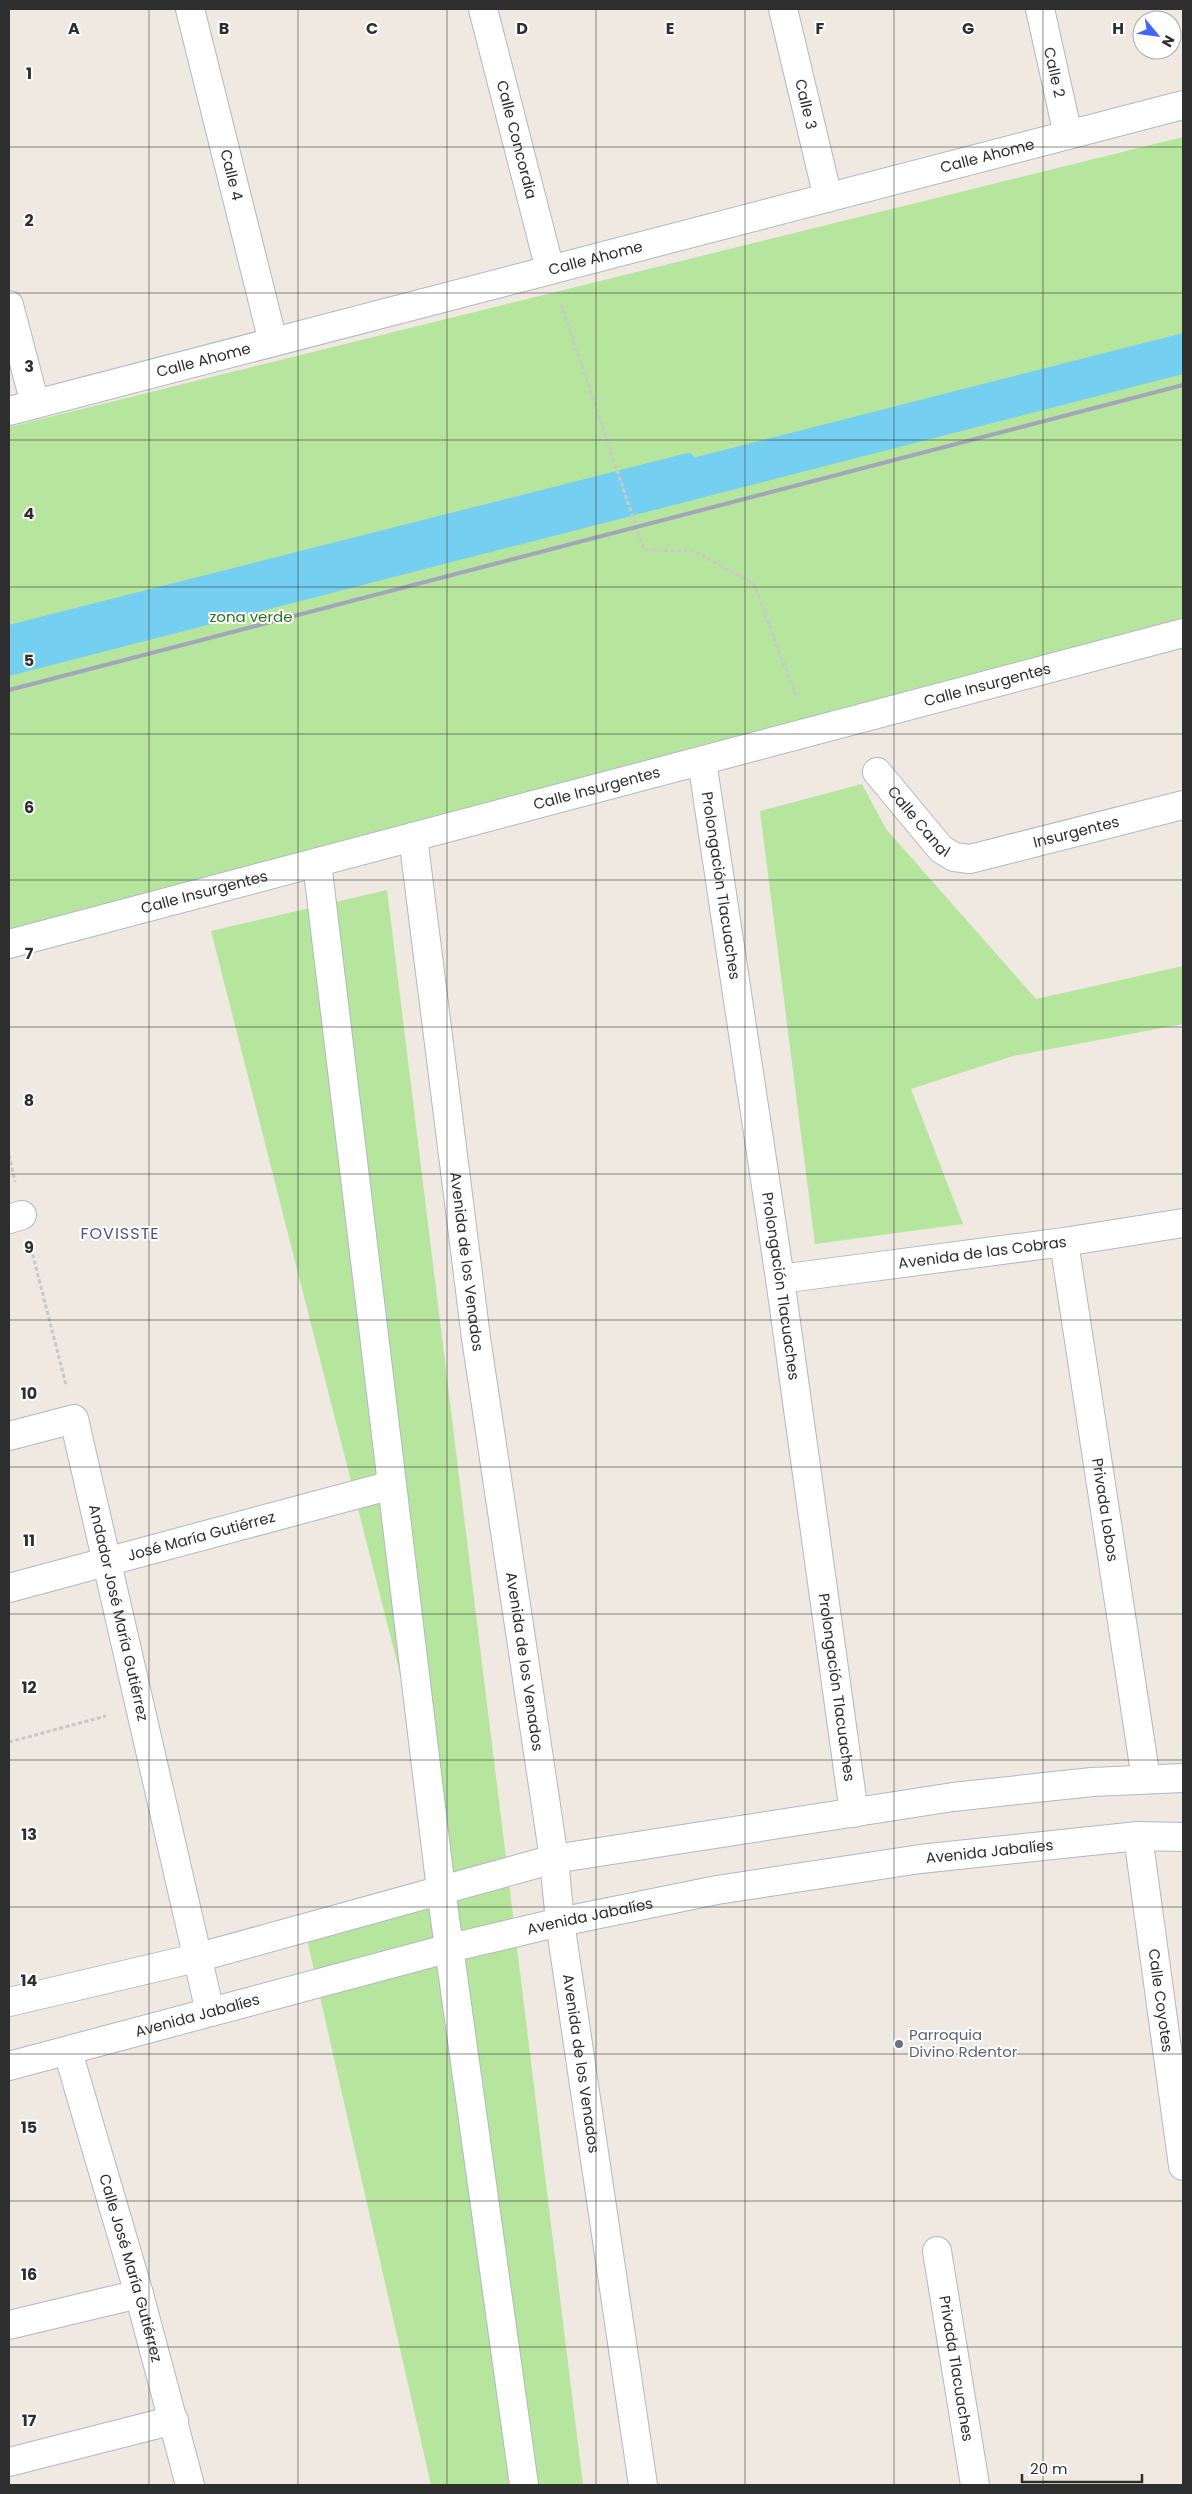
<svg xmlns="http://www.w3.org/2000/svg" width="1192" height="2494" viewBox="0 0 1192 2494" font-family="Poppins,sans-serif">
<style>
.green{fill:#b6e59e}
.water{fill:#75cff0}
.lines{fill:none;stroke-linecap:round;stroke-linejoin:round}
.stream{stroke:#75cff0;stroke-width:12}
.minor-casing{stroke:#b4b7c1;stroke-width:30}
.path{stroke:#c9c9c9;stroke-width:3;stroke-dasharray:4 2.5;stroke-linecap:butt}
.minor{stroke:#fff;stroke-width:28}
.rail{stroke:#a3a6b8;stroke-width:4}
.grid{fill:none;stroke:#2e2e2e;stroke-width:1;stroke-opacity:0.55}
.worship-dot{fill:#6b7280;stroke:#fff;stroke-width:2}
.labels{text-anchor:middle;stroke-width:4;stroke-linejoin:round;paint-order:stroke}
.street-label{font-size:15px;fill:#2e2e2e;stroke:#fff}
.park-label{font-size:15px;fill:#2c6e1b;stroke:#fff}
.worship-label{font-size:15px;fill:#5b616d;stroke:#fff;text-anchor:start}
.neighbourhood-label{font-size:16px;letter-spacing:1px;fill:#4d5680;stroke:#fff}
.grid-label{font-size:16px;text-anchor:middle;font-weight:bold;fill:#2e2e2e;stroke:#fff;stroke-width:4;stroke-linejoin:round;paint-order:stroke}
</style>
<rect width="100%" height="100%" fill="#efe9e1"/>
<g class="green">
<polygon points="1183,137 1183,624 9,929 9,427"/>
<polygon points="862,784 886,829 1036,999 1183,966 1183,1024 1013,1056 911,1089 963,1224 815,1244 760,811"/>
<polygon points="387,890 583,2485 431,2485 303,1922 453,1882 211,931"/>
</g>
<polygon class="water" points="1183,333 1183,374 9,676 9,632"/>
<g class="lines">
<polyline class="stream" points="9,631 688,459"/>
<defs>
<g id="minor">
<path id="s1" d="M190 9 273 342"/>
<path id="s2" d="M483 9 550 270"/>
<path id="s3" d="M783 9 828 198"/>
<path id="s4" d="M1040 9 1068 135"/>
<polyline points="9,305 35,404"/>
<path id="s5" d="M9 411 1183 105"/>
<path id="s6" d="M702 761 780 1279 854 1813"/>
<path id="s7" d="M877 772 941 849 954 857 970 859 1183 805"/>
<path id="s8" d="M413 837 476 1338 554 1859 560 1922 643 2485"/>
<polyline points="317,863 441,1890 524,2485"/>
<path id="s9" d="M9 944 1183 633"/>
<polyline points="9,1219 22,1215"/>
<path id="s10" d="M1064 1242 1146 1779"/>
<path id="s11" d="M780 1279 1064 1242 1183 1223"/>
<path id="s12" d="M9 1436 74 1419 210 2012"/>
<path id="s13" d="M9 1588 392 1485"/>
<path id="s14" d="M1138 1836 1183 2166"/>
<polyline points="9,2002 196,1958 554,1859 953,1797 1092,1782 1183,1778"/>
<path id="s15" d="M68 2052 139 2294 190 2485"/>
<path id="s16" d="M9 2066 450 1948 560 1922 717 1890 920 1859 1138 1836 1183 1837"/>
<path id="s17" d="M937 2251 975 2485"/>
<polyline points="9,2325 139,2294"/>
<polyline points="9,2462 174,2420"/>
</g>
</defs>
<use href="#minor" class="minor-casing"/>
<g class="path">
<polyline points="561,304 644,550 694,551 754,584 797,699"/>
<polyline points="9,1155 15,1182"/>
<polyline points="31,1248 66,1385"/>
<polyline points="9,1742 106,1716"/>
</g>
<use href="#minor" class="minor"/>
<polyline class="rail" points="9,690 1183,385"/>
</g>
<path class="grid" d="M149 9V2485M298 9V2485M447 9V2485M596 9V2485M745 9V2485M894 9V2485M1043 9V2485M9 147H1183M9 293H1183M9 440H1183M9 587H1183M9 734H1183M9 880H1183M9 1027H1183M9 1174H1183M9 1320H1183M9 1467H1183M9 1614H1183M9 1760H1183M9 1907H1183M9 2054H1183M9 2201H1183M9 2347H1183"/>
<circle class="worship-dot" cx="899" cy="2044" r="5"/>
<g class="labels">
<g class="street-label">
<text dy="5" stroke="none"><textPath href="#s4" startOffset="65">Calle 2</textPath></text>
<text dy="5" stroke="none"><textPath href="#s3" startOffset="98">Calle 3</textPath></text>
<text dy="5" stroke="none"><textPath href="#s2" startOffset="135">Calle Concordia</textPath></text>
<text dy="5" stroke="none"><textPath href="#s5" startOffset="1011">Calle Ahome</textPath></text>
<text dy="5" stroke="none"><textPath href="#s1" startOffset="171">Calle 4</textPath></text>
<text dy="5" stroke="none"><textPath href="#s5" startOffset="606">Calle Ahome</textPath></text>
<text dy="5" stroke="none"><textPath href="#s5" startOffset="201">Calle Ahome</textPath></text>
<text dy="5" stroke="none"><textPath href="#s9" startOffset="1012">Calle Insurgentes</textPath></text>
<text dy="5" stroke="none"><textPath href="#s9" startOffset="608">Calle Insurgentes</textPath></text>
<text dy="5" stroke="none"><textPath href="#s7" startOffset="65">Calle Canal</textPath></text>
<text dy="5" stroke="none"><textPath href="#s7" startOffset="241">Insurgentes</textPath></text>
<text dy="5" stroke="none"><textPath href="#s6" startOffset="126">Prolongación Tlacuaches</textPath></text>
<text dy="5" stroke="none"><textPath href="#s9" startOffset="202">Calle Insurgentes</textPath></text>
<text dy="5" stroke="none"><textPath href="#s11" startOffset="204">Avenida de las Cobras</textPath></text>
<text dy="5" stroke="none"><textPath href="#s8" startOffset="428">Avenida de los Venados</textPath></text>
<text dy="5" stroke="none"><textPath href="#s6" startOffset="531">Prolongación Tlacuaches</textPath></text>
<text dy="5" stroke="none"><textPath href="#s10" startOffset="271">Privada Lobos</textPath></text>
<text dy="5" stroke="none"><textPath href="#s13" startOffset="199">José María Gutiérrez</textPath></text>
<text dy="5" stroke="none"><textPath href="#s12" startOffset="266">Andador José María Gutiérrez</textPath></text>
<text dy="5" stroke="none"><textPath href="#s8" startOffset="832">Avenida de los Venados</textPath></text>
<text dy="5" stroke="none"><textPath href="#s6" startOffset="936">Prolongación Tlacuaches</textPath></text>
<text dy="5" stroke="none"><textPath href="#s16" startOffset="1005">Avenida Jabalíes</textPath></text>
<text dy="5" stroke="none"><textPath href="#s16" startOffset="600">Avenida Jabalíes</textPath></text>
<text dy="5" stroke="none"><textPath href="#s14" startOffset="166">Calle Coyotes</textPath></text>
<text dy="5" stroke="none"><textPath href="#s16" startOffset="195">Avenida Jabalíes</textPath></text>
<text dy="5" stroke="none"><textPath href="#s8" startOffset="1238">Avenida de los Venados</textPath></text>
<text dy="5" stroke="none"><textPath href="#s15" startOffset="225">Calle José María Gutiérrez</textPath></text>
<text dy="5" stroke="none"><textPath href="#s17" startOffset="119">Privada Tlacuaches</textPath></text>
</g>
<g class="park-label">
<text x="251" y="622">zona verde</text>
</g>
<g class="worship-label">
<text x="909" y="2040">Parroquia<tspan x="909" dy="17">Divino Rdentor</tspan></text>
</g>
<g class="neighbourhood-label">
<text x="120" y="1239">FOVISSTE</text>
</g>
</g>
<g class="grid-label">
<text x="74" y="34">A</text>
<text x="224" y="34">B</text>
<text x="372" y="34">C</text>
<text x="522" y="34">D</text>
<text x="670" y="34">E</text>
<text x="820" y="34">F</text>
<text x="968" y="34">G</text>
<text x="1118" y="34">H</text>
<text x="29" y="79">1</text>
<text x="29" y="226">2</text>
<text x="29" y="372">3</text>
<text x="29" y="519">4</text>
<text x="29" y="666">5</text>
<text x="29" y="813">6</text>
<text x="29" y="959">7</text>
<text x="29" y="1106">8</text>
<text x="29" y="1253">9</text>
<text x="29" y="1399">10</text>
<text x="29" y="1546">11</text>
<text x="29" y="1693">12</text>
<text x="29" y="1840">13</text>
<text x="29" y="1986">14</text>
<text x="29" y="2133">15</text>
<text x="29" y="2280">16</text>
<text x="29" y="2426">17</text>
</g>
<rect width="1192" height="2494" fill="none" stroke="#2e2e2e" stroke-width="20"/>
<g transform="translate(1157 35) rotate(119)"><circle r="24" fill="#ffffff" stroke="#ababab"/>
<path d="M0-4L9 19L0 12L-9 19Z" fill="#4264fb"/>
<text y="-8" font-size="14" font-weight="bold" text-anchor="middle" fill="#2e2e2e">N</text>
</g>
<path d="M1022 2474v8h120v-8" fill="none" stroke="#2e2e2e" stroke-width="2.5"/>
<text x="1030" y="2474" font-size="15" fill="#2e2e2e" stroke="#ffffff" stroke-width="4" paint-order="stroke">20 m</text>
</svg>
